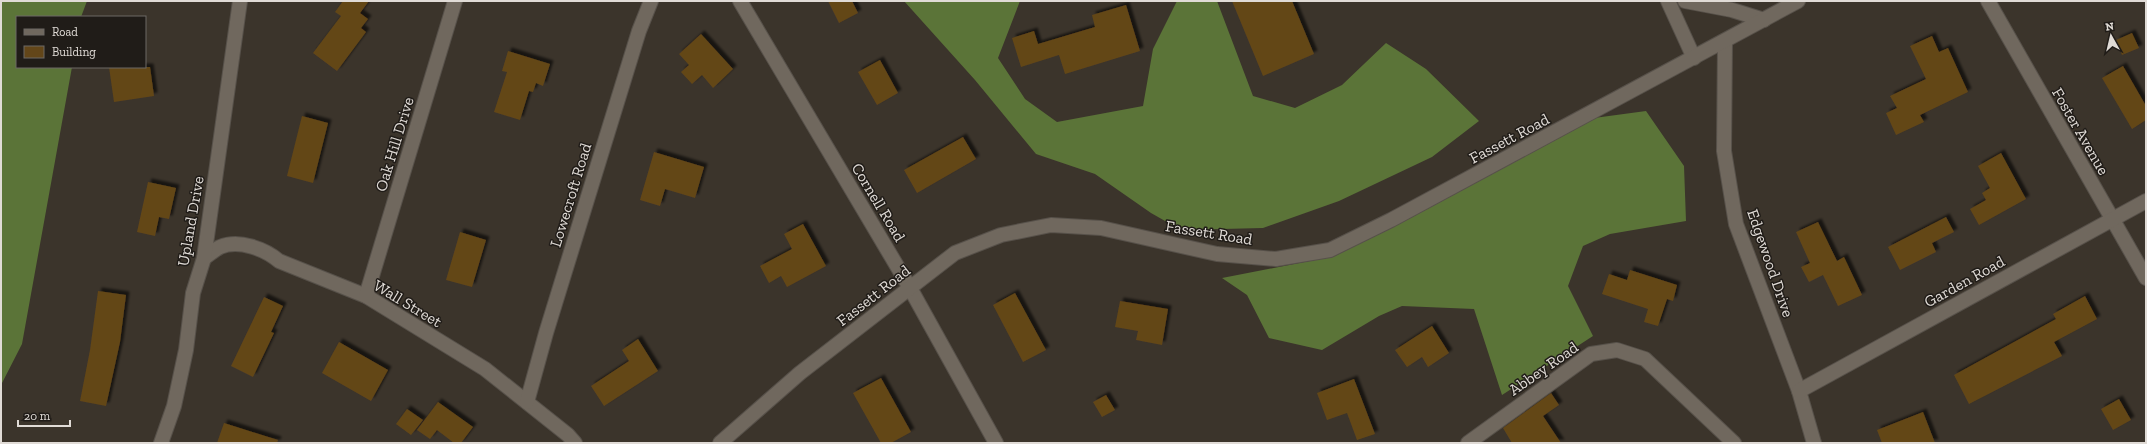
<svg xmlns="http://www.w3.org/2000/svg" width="2147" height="444" viewBox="0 0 2147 444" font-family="'Zilla Slab',serif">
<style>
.forest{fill:#5b7438}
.building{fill:#634619;filter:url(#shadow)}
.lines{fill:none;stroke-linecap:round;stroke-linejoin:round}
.minor-casing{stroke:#57514a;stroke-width:16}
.minor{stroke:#70685e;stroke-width:14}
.labels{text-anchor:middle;stroke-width:3;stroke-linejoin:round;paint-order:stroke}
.street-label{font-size:16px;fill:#e0dbd6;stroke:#201c18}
</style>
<defs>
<filter id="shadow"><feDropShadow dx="3.5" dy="-3.5" stdDeviation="1" flood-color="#0009"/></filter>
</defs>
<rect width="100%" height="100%" fill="#3b342b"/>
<g class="forest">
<polygon points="1,1 87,1 81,17 17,17 17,67 72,67 22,344 1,385"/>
<polygon points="904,1 1020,1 998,58 1025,99 1057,122 1143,106 1153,49 1177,1 1217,1 1253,96 1295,108 1342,85 1386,43 1426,69 1479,121 1432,157 1339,201 1263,228 1181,230 1151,213 1095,174 1036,154 975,80"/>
<polygon points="1646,111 1684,166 1686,221 1610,234 1583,246 1568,286 1593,336 1502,395 1474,309 1402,306 1379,316 1322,350 1269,338 1247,295 1222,278 1335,256 1594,118"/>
</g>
<g class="building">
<polygon points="343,1 369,1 360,13 368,19 361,28 366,32 337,71 313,53 341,16 335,12"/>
<polygon points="828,1 852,1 858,13 839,23"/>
<polygon points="1232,1 1292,1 1314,54 1263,76"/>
<polygon points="1126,5 1140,51 1065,74 1059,55 1021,67 1012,38 1034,31 1038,44 1095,27 1092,15"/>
<polygon points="2132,33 2139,48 2122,55 2116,40"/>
<polygon points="701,34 733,69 713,88 702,75 692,84 681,72 689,65 679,54"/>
<polygon points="1932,36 1939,52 1948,48 1968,92 1920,115 1924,122 1896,135 1886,113 1897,108 1890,96 1926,79 1910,46"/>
<polygon points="508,51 550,64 543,86 536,83 533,92 529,91 520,120 494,112 507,72 502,71"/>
<polygon points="880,60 898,93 877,105 858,72"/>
<polygon points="2123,66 2146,106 2146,120 2132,129 2102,78"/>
<polygon points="109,67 150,67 154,96 114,102"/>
<polygon points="302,116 328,123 313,183 287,176"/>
<polygon points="963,137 976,159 917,193 904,170"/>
<polygon points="654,152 704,167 695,198 665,189 660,206 640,200"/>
<polygon points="2001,153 2026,199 1979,225 1970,209 1986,200 1982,193 1990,188 1978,166"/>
<polygon points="148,182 176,188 169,219 159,217 155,236 137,232"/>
<polygon points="1946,217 1954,232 1932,243 1936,252 1900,270 1888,247"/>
<polygon points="1818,222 1837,261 1844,257 1862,295 1838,306 1823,275 1809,282 1801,267 1810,263 1796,232"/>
<polygon points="803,224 826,266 787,287 781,276 769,283 760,266 792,249 784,234"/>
<polygon points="460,232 486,240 472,287 446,280"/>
<polygon points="1630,270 1677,285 1673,301 1667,299 1658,326 1644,322 1648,309 1602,294 1609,274 1627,280"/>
<polygon points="98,291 126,295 120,342 106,406 80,401 90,350"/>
<polygon points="1015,293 1046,350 1023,362 993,305"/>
<polygon points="2085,296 2097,319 2054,342 2062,356 1969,404 1954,375 2056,319 2053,314"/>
<polygon points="264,297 283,306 271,332 274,333 253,377 231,366"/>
<polygon points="1120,301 1168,309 1162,345 1136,340 1138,331 1115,327"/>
<polygon points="1432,326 1449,353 1428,367 1422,357 1407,367 1395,350"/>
<polygon points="638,339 658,371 604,406 591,386 629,361 622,350"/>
<polygon points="339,342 388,370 371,401 322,373"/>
<polygon points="881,378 911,432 891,443 881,443 853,393"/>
<polygon points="1354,379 1375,434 1357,440 1347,413 1327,420 1317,393"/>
<polygon points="1551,393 1559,405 1543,416 1561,443 1512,443 1503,428"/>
<polygon points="1106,395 1115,410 1102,417 1093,402"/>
<polygon points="2119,399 2131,420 2113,430 2101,409"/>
<polygon points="438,402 473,427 461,443 454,443 437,430 430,439 417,430"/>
<polygon points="407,409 423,420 411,435 396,424"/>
<polygon points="1923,412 1935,443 1882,443 1877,430"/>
<polygon points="224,423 278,440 277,443 217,443"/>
</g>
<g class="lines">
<defs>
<g id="minor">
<polyline points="740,1 910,288 996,443"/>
<polyline points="1668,1 1694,58"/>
<polyline points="1685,1 1732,10 1764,20"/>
<polyline points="1988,1 2146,278"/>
<polyline points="1725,41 1724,151 1736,224 1799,391 1814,443"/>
<path d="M204 258C209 255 214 250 220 247 239 239 265 249 279 261L366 296 485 369 568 435 575 443"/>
<polyline points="366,296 455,1"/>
<polyline points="1799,391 2146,201"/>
<polyline points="527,402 546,333 639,31 651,1"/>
<polyline points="161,443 174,406 186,350 193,293 204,258 240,1"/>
<polyline points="720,443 800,373 955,253 1001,235 1051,225 1101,228 1217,254 1276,259 1330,250 1391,220 1798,1"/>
<polyline points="1468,443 1591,354 1617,350 1645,359 1734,443"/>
</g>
</defs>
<use href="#minor" class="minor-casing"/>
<use href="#minor" class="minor"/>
</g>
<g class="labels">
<g class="street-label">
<text transform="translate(2081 131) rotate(60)" y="6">Foster Avenue</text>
<text transform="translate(1509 138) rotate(-28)" y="6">Fassett Road</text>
<text transform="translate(394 144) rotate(-73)" y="6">Oak Hill Drive</text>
<text transform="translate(570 195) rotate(-73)" y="6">Lowecroft Road</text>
<text transform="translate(879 202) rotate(59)" y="6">Cornell Road</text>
<text transform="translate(190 221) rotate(-80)" y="6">Upland Drive</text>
<text transform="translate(1209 232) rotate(9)" y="6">Fassett Road</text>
<text transform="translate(1771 263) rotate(71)" y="6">Edgewood Drive</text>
<text transform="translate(1964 281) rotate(-29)" y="6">Garden Road</text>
<text transform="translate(873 295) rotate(-38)" y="6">Fassett Road</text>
<text transform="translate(408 303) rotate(31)" y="6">Wall Street</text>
<text transform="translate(1543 368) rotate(-35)" y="6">Abbey Road</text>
</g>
</g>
<rect width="2147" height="444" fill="none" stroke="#e0dbd6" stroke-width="4"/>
<rect x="16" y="16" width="130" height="52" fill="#201c18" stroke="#6d6864"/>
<rect x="24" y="29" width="20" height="6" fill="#70685e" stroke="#6d6864"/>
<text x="52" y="36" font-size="12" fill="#e0dbd6">Road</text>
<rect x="24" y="46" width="20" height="12" fill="#634619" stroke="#6d6864"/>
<text x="52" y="56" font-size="12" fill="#e0dbd6">Building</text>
<g transform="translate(2111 36) rotate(352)" stroke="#201c18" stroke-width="3" paint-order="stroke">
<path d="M0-3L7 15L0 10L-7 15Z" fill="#e0dbd6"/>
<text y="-6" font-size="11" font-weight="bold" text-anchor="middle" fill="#e0dbd6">N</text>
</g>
<path d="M18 420v6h52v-6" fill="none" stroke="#e0dbd6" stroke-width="2"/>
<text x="24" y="420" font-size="12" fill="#e0dbd6" stroke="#201c18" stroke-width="3" paint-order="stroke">20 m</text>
</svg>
